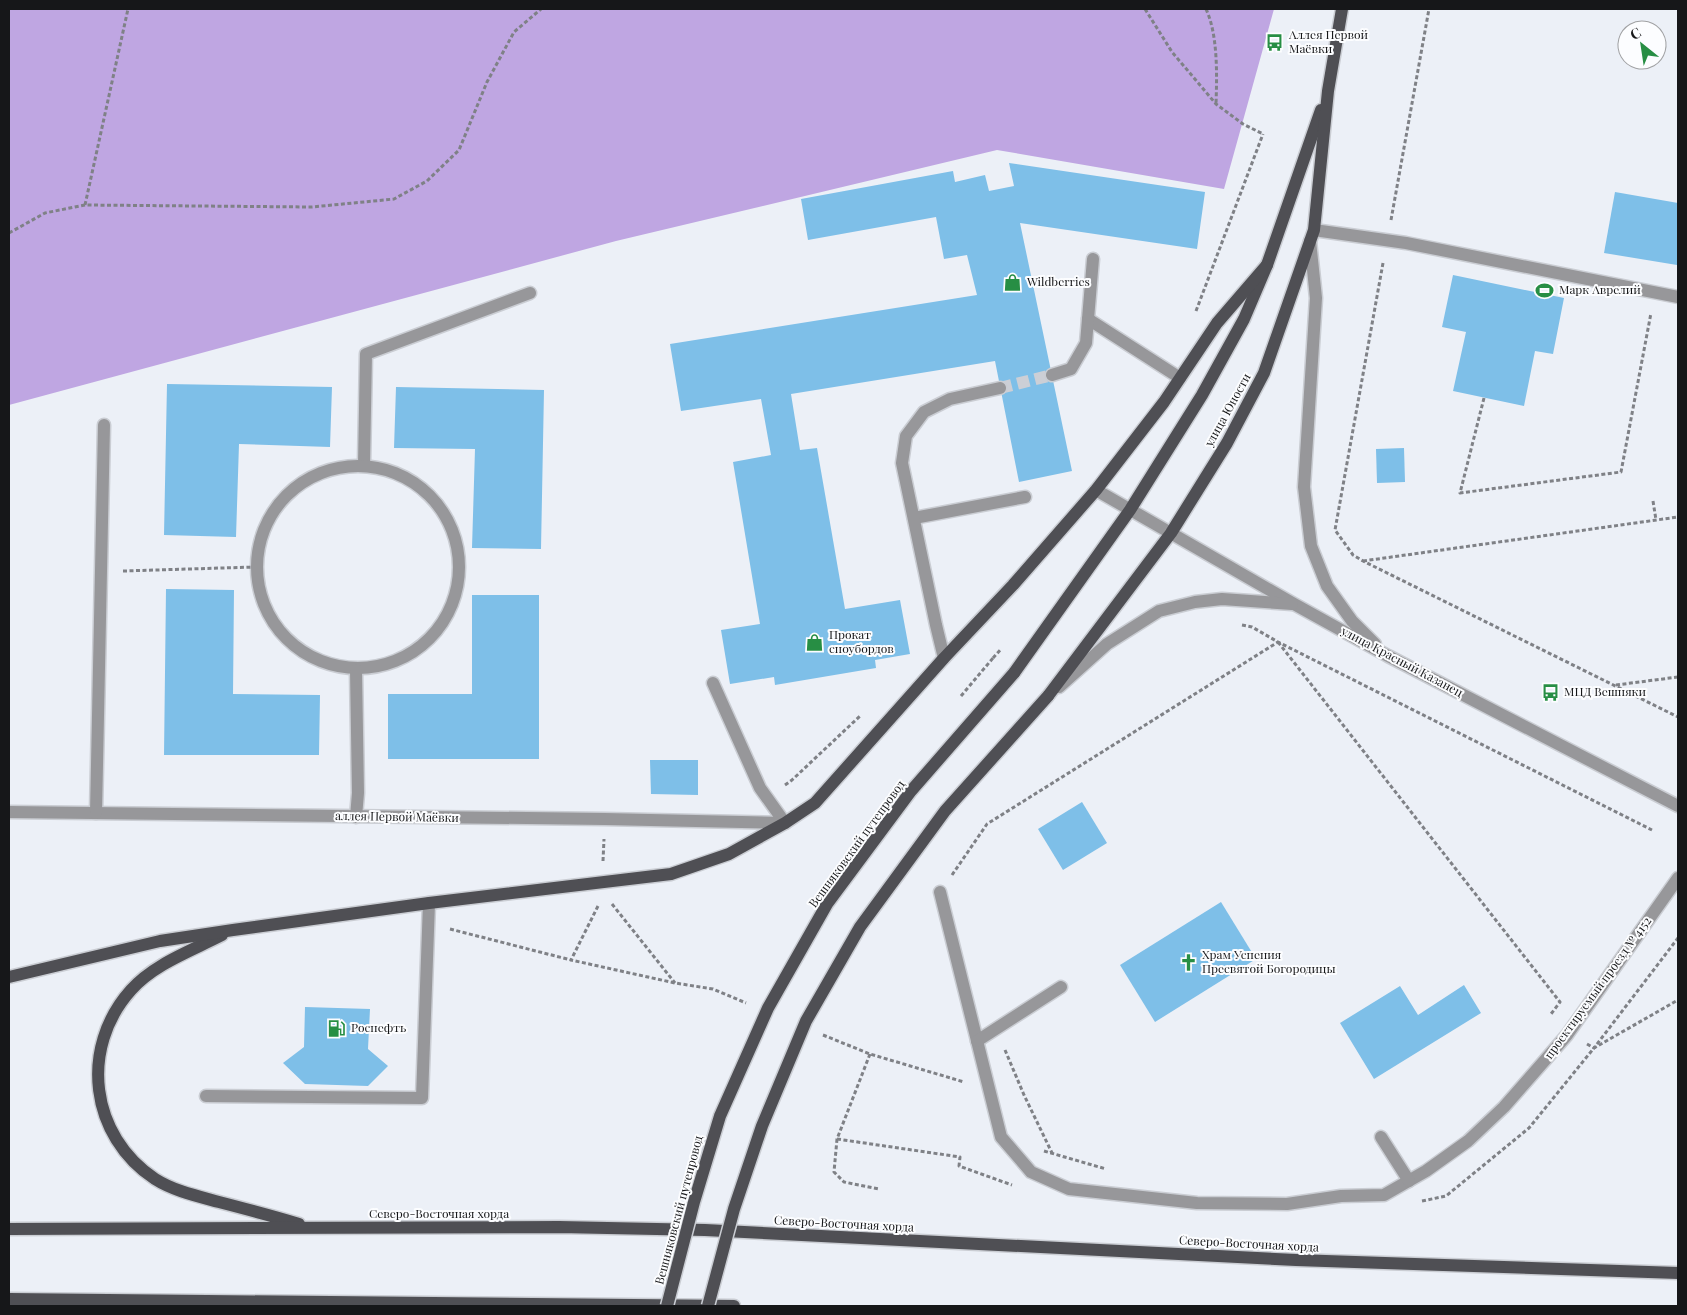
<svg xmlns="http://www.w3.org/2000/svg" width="1687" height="1315" viewBox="0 0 1687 1315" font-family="'Playfair Display',serif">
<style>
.forest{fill:#bfa6e2}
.building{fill:#7ebfe8}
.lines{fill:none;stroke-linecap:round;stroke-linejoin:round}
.minor-tunnel{stroke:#cccfd6;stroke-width:12;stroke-dasharray:12 6;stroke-linecap:butt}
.minor-casing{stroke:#cacdd3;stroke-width:15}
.major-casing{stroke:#cacdd3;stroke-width:15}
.path{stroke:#7f8186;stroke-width:3;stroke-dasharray:4 2.5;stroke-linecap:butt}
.minor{stroke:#97979a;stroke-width:12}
.major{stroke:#4f4f54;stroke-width:12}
.major-bridge-casing{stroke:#cacdd3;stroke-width:15;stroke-linecap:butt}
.path-bridge{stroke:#7f8186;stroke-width:3;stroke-dasharray:4 2.5;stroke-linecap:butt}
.major-bridge{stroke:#4f4f54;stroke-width:12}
.labels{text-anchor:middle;stroke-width:4;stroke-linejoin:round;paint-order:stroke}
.poi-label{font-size:12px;fill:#161719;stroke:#fcfdff;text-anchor:start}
.street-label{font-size:12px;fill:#161719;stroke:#fcfdff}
</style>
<rect width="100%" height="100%" fill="#ecf0f7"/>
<polygon class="forest" points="9,9 1274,9 1224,189 997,150 616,241 9,405"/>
<g class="building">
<polygon points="1009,163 1205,192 1197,249 1020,223 1072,471 1019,482 995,361 791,394 800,450 817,448 845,609 900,600 910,654 875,660 876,668 775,685 774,677 730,684 721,630 760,624 733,462 771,455 761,399 681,411 670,344 977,295 967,255 944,259 936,217 808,240 801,199 953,171 955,182 985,175 989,191 1014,186"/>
<polygon points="1615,192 1678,203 1677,265 1604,253"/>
<polygon points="1453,275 1564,298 1553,354 1535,351 1524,406 1453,391 1466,332 1442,327"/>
<polygon points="167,384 332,387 330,447 239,444 236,537 164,535"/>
<polygon points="396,387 544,390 541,549 472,548 475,449 394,448"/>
<polygon points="1404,448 1405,482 1377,483 1376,449"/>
<polygon points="166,589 234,590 233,694 320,695 319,755 164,755"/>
<polygon points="472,595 539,595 539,759 388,759 388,694 472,694"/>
<polygon points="650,760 698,760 698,795 651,794"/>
<polygon points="1082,802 1107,843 1063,870 1038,829"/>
<polygon points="1221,902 1256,959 1155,1022 1120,965"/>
<polygon points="1464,985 1481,1013 1374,1079 1340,1023 1400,986 1418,1015"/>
<polygon points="305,1007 370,1009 368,1049 388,1066 368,1086 305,1084 283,1063 304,1047"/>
</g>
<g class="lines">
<polyline class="minor-tunnel" points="1000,388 1052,375"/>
<defs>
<g id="minor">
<polyline points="1314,230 1406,243 1678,297"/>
<polyline points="1310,241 1316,298 1304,487 1311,546 1327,586 1352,621 1375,644"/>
<polyline points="1088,319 1180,378"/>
<polyline points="1052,375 1071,369 1086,343 1093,259"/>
<polyline points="364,464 366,354 530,293"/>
<circle cx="358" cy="567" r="101"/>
<polyline points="1096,490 1294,604 1388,656 1678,806"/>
<polyline points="914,518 1025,497"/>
<polyline points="944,658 936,625 902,463 906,436 924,412 950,399 1000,388"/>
<polyline points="356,670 358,793 356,817"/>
<polyline points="713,683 760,788 785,823"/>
<polyline points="1059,687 1107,644 1159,611 1195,602 1222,599 1292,604"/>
<polyline points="9,812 605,819 785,823"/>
<polyline points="96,813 104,425"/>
<polyline points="940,892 1001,1137 1031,1172 1069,1189 1197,1203 1287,1204 1341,1196 1384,1195 1426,1171 1468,1141 1504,1107 1567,1035 1678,878"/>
<polyline points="977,1041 1061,987"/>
<polyline points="206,1096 422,1098 429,903"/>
<polyline points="1381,1137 1409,1181"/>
</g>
<g id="major">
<polyline points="1014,673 1130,510 1202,395 1244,319 1267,265 1321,110"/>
<polyline points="1048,696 1171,533 1227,443 1264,373 1314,230 1328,91 1342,9"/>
<path d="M222 935C191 951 154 964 131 990 79 1048 90 1136 155 1179 174 1191 197 1196 219 1202 246 1209 273 1216 299 1224"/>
<polyline points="9,977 160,941 233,930 429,903 671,874 729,854 785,823 815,803 944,658 1013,585 1096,490 1164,402 1217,323 1267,265"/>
<polyline points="9,1229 559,1227 705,1230 1296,1260 1678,1273"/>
<polyline points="9,1299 734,1306"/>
</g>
</defs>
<use href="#minor" class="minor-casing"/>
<use href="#major" class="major-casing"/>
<g class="path">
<polyline points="1145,9 1172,52 1216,104 1243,124 1263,134"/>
<path d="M1206 9C1218 35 1217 75 1216 104"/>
<polyline points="85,205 128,9"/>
<polyline points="1391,220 1429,9"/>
<polyline points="9,233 45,213 85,205 312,207 394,199 427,181 459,150 487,82 514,32 541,9"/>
<polyline points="1383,263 1335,530 1353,555 1363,561 1678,717"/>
<polyline points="1196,311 1263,134"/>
<polyline points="1484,398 1460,493 1621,472 1651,313"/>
<polyline points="1653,501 1656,520"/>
<polyline points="1363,561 1678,517"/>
<polyline points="123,571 255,567"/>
<polyline points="1242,625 1252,627 1278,642 1652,830"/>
<polyline points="1278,642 1560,1002 1551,1014"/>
<polyline points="993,658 1001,649"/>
<polyline points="1616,685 1678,677"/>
<polyline points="785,785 792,780 860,716"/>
<polyline points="603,861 604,839"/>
<polyline points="952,875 987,824 1278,642"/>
<polyline points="612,904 675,983"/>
<polyline points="598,906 571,960 675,983 713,989 746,1003"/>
<polyline points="450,929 571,960"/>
<polyline points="823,1035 870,1054 964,1082"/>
<polyline points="1587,1044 1594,1048 1678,938"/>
<polyline points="1005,1050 1024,1095 1052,1153"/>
<polyline points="870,1054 837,1139 834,1172 844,1182 879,1189"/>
<polyline points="837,1139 960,1157 959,1166 1012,1185"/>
<polyline points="1044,1151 1106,1169"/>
<polyline points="1422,1201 1446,1196 1529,1128 1594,1048 1678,1000"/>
</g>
<use href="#minor" class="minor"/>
<use href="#major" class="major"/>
<defs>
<g id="major-bridge">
<polyline points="667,1306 694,1202 720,1116 768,1008 827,904 911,791 1014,673"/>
<polyline points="708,1306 734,1209 762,1126 806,1021 860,927 945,811 1048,696"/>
</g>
</defs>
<use href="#major-bridge" class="major-bridge-casing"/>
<polyline class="path-bridge" points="961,696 993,658"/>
<use href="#major-bridge" class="major-bridge"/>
</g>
<defs>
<symbol id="bus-bare" viewBox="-9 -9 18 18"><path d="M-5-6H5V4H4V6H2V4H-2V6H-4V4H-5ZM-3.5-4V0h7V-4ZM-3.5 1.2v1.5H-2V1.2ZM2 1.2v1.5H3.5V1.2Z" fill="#278e44" stroke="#fcfdff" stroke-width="2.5" paint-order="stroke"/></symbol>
<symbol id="shop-bare" viewBox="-9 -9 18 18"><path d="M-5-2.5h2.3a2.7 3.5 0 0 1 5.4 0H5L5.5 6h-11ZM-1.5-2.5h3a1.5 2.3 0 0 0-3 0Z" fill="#278e44" stroke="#fcfdff" stroke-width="2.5" paint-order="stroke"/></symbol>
<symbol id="stadium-bare" viewBox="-9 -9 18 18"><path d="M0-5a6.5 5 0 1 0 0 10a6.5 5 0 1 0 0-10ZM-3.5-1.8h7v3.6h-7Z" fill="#278e44" stroke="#fcfdff" stroke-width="2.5" paint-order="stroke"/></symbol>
<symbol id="church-bare" viewBox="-9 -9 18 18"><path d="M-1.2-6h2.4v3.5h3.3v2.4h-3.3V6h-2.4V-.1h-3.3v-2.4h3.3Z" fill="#278e44" stroke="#fcfdff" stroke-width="2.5" paint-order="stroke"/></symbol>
<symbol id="fuel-bare" viewBox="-9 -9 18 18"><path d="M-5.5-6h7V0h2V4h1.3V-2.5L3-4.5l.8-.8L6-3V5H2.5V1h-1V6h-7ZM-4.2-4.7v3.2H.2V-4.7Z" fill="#278e44" stroke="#fcfdff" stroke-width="2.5" paint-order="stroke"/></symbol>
</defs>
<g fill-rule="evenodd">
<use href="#bus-bare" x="1262" y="30" width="25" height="25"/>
<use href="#shop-bare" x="1000" y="270" width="25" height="25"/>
<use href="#stadium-bare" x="1532" y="278" width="25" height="25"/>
<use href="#shop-bare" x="802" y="630" width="25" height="25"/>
<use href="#bus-bare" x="1538" y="680" width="25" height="25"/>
<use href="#church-bare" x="1176" y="950" width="25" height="25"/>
<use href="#fuel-bare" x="324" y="1016" width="25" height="25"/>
</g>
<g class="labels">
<g class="poi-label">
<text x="1289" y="39">Аллея Первой<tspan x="1289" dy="14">Маёвки</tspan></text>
<text x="1027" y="286">Wildberries</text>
<text x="1559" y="294">Марк Аврелий</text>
<text x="829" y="639">Прокат<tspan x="829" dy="14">сноубордов</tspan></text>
<text x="1564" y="696">МЦД Вешняки</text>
<text x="1202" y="959">Храм Успения<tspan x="1202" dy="14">Пресвятой Богородицы</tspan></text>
<text x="351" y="1032">Роснефть</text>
</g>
<g class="street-label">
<text transform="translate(1228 410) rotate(-61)" y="4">улица Юности</text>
<text transform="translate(1402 662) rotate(28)" y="4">улица Красный Казанец</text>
<text transform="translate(397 817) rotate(1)" y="4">аллея Первой Маёвки</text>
<text transform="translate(857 844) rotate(-54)" y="4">Вешняковский путепровод</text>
<text transform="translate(1598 988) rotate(-54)" y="4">проектируемый проезд № 4152</text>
<text transform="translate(679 1210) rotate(-75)" y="4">Вешняковский путепровод</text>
<text x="439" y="1218">Северо-Восточная хорда</text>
<text transform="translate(844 1224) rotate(3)" y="4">Северо-Восточная хорда</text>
<text transform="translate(1249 1244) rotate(3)" y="4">Северо-Восточная хорда</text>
</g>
</g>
<rect width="1687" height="1315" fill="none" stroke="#161719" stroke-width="20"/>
<g transform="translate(1642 45) rotate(330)"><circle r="24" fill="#fcfdff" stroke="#a0a1a3"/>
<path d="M0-4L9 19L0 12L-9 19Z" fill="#278e44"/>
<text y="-8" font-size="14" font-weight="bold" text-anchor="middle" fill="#161719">С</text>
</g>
</svg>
